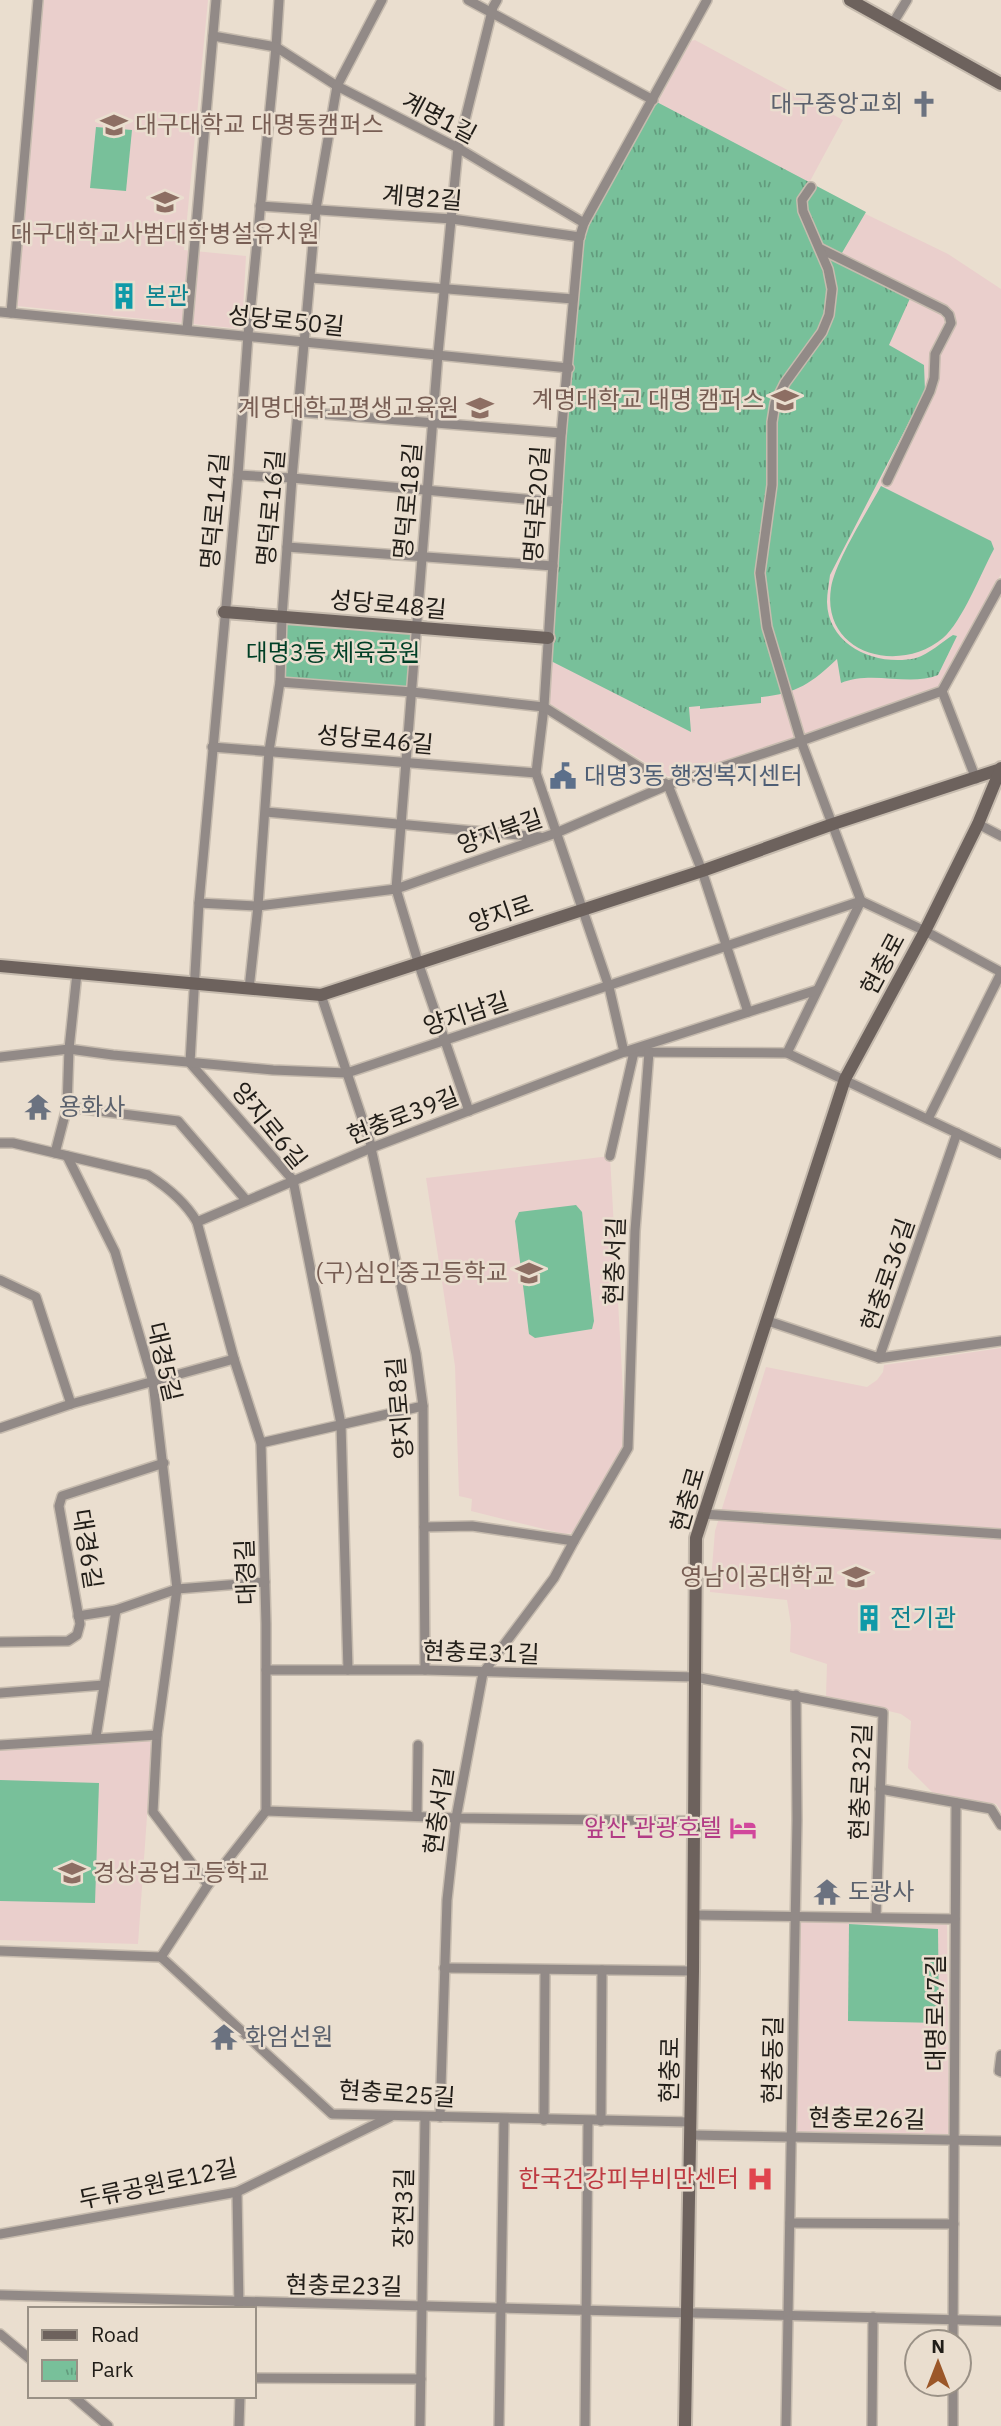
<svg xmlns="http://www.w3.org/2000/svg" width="1001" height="2426" viewBox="0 0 1001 2426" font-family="'IBM Plex Sans','Noto Sans KR',sans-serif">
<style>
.education{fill:#eacfcc}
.grass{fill:#78c09a}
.park{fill:url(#park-tufts)}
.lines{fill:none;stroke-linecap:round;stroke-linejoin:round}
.street-casing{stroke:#c6bbae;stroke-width:12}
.secondary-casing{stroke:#c6bbae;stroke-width:16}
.street{stroke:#928a87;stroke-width:9}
.secondary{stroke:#6d625d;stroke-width:12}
.labels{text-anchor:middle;stroke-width:5;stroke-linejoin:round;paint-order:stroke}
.worship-label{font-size:24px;fill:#5b616d;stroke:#eadecf;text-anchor:start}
.street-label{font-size:24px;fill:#211d18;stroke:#eadecf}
.education-label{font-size:24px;fill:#785e54;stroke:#eadecf;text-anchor:end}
.culture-label{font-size:24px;fill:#0d838f;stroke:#eadecf;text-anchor:start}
.park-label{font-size:24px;fill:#003f26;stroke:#eadecf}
.service-label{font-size:24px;fill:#4e5e75;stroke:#eadecf;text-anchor:start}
.hotel-label{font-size:24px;fill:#b23c85;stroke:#eadecf;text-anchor:end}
.health-label{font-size:24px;fill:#be3a42;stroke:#eadecf;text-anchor:end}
</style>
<defs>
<pattern id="park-tufts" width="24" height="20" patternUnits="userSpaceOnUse" patternTransform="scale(1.75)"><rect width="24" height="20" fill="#78c09a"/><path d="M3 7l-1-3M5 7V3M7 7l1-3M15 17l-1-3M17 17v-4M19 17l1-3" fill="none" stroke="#629b7d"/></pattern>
</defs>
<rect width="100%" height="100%" fill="#eadecf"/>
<g class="education">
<polygon points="43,0 208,0 184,250 246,256 242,329 17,306"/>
<polygon points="695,40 843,120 809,183 810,187 948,254 1001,289 1001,574 936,690 676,777 667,776 549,703 552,642 654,109 691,41"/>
<polygon points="610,1156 626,1446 574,1533 564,1534 471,1511 472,1499 459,1496 455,1366 426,1178"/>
<polygon points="1001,1348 1001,1811 996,1804 933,1793 908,1768 911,1721 901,1714 826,1696 827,1664 790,1652 791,1625 787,1600 710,1592 715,1531 766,1367 867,1387 877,1380 883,1372 884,1365"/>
<polygon points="149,1740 152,1745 138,1944 0,1940 0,1750"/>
<polygon points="799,1920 947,1924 949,2136 795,2133"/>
</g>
<g class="grass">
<polygon points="96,127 132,130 126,191 90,188"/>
<path d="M881 486 991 541 994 549C981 573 962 622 943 638 899 675 821 654 831 588 835 562 867 512 881 486Z"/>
<polygon points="576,1205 582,1212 594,1321 592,1329 535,1338 529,1334 515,1221 519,1212"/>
<polygon points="0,1780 99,1783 95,1903 0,1901"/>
<polygon points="849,1924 938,1929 939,2023 848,2021"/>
</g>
<g class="park">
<path d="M653 100 866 212 839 258 912 294 889 345 924 365 925 391 830 575C829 584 827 593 827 602 828 647 878 667 916 658 929 654 942 642 953 635L957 636 938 675C909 687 873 670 841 683L837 659C812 683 796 694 761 697V703L700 709V706L689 707 691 732 547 659 580 237Z"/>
<polygon points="282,617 418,628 412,692 280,682"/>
</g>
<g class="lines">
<defs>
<g id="street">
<polyline points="279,0 276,47 248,335 238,475 199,903 190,1063 293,1180 341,1424 348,1670"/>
<polyline points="468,0 653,100"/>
<polyline points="707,0 584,223 579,239 561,436 544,707 536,773 609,987 624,1052 787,1053 1001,1154"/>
<polyline points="893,23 907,0"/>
<polyline points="213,36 276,47 337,86 458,148 584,223"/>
<polyline points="260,206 452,219 580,237"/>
<polyline points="821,249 944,310 949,315 951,323 935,354 934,378 930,391 887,481"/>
<polyline points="311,278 573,299"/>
<polyline points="0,312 569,368"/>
<polyline points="11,313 38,0"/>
<polyline points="187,330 216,0"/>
<polyline points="299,412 561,433"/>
<polyline points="238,475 292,478 557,502"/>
<polyline points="287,547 553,566"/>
<polyline points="280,682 412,692 544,707 668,785 702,871 748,1012"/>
<polyline points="942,691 976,779"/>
<polyline points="212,747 536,773"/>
<polyline points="266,812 540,837"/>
<polyline points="978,824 1001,836"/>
<polyline points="199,903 258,906 396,889 556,833 668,785 801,741 942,691 1001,584"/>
<polyline points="249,989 258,906 269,751 280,682 282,617 292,478 316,209 337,86 382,0"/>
<polyline points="321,995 372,1148"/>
<polyline points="787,1053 861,901 801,741 767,627 760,573 772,485 772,422 775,403 785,383 822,332 829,315 832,289 828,269 803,211 802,200 811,187"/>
<polyline points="0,1057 69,1049 113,1055 273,1070 347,1073 861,901 925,931 1001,972"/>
<polyline points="67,1107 178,1121 246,1200"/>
<polyline points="469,1111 419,965 396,889 438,354 458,148 493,7 497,0"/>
<polyline points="928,1119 1001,973"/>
<path d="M0 1143H13L148 1175C167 1187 186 1203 197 1222L234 1359 261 1443 266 1624V1811L208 1885 161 1957"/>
<polyline points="371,1148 416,1354 423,1406 425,1670"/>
<polyline points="55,1153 67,1107 69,1049 77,973"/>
<polyline points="67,1156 115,1252 153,1382 177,1589 157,1735 153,1812 208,1885"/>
<polyline points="610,1156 634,1052"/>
<polyline points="197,1222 371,1148 624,1052 817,990"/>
<polyline points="0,1280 36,1297 71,1404"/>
<polyline points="768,1321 879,1358 1001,1341"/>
<polyline points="879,1358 957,1133"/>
<polyline points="0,1428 71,1404 234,1359"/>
<polyline points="261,1443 423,1406"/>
<polyline points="703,1514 1001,1534"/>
<polyline points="424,1527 472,1526 574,1541"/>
<polyline points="78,1616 116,1610 177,1589 265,1582"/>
<polyline points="0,1642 68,1641 77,1635 80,1624 59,1506 62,1496 164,1463"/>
<polyline points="266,1670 425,1670 695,1677 883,1713 876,1917"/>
<polyline points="0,1693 104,1685"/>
<polyline points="96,1737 116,1610"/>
<polyline points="0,1745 157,1735"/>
<polyline points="880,1789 991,1809 1001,1825"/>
<polyline points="266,1811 456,1818 694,1821"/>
<polyline points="417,1816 418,1745"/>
<polyline points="694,1915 955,1919"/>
<polyline points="0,1951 161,1957"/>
<polyline points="161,1957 332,2114 691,2122"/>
<polyline points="444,1968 693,1971"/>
<polyline points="1001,2055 999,2071 1001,2072"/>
<polyline points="440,2117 447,1900 456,1818 483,1673 554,1578 574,1541 628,1448 635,1231 649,1052"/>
<polyline points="544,2120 545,1970"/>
<polyline points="601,2121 602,1970"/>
<polyline points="690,2135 1001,2141"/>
<polyline points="237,2192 239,2309"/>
<polyline points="790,2223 954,2224"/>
<polyline points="0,2234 237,2192 390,2117"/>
<polyline points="0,2295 1001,2321"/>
<polyline points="0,2334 30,2359"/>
<polyline points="953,2342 956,1803"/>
<polyline points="254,2378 421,2379"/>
<polyline points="73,2396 108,2426"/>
<polyline points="239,2426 240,2396"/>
<polyline points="420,2426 425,2117"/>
<polyline points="499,2426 504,2119"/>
<polyline points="585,2426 588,2121"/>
<polyline points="786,2426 797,1820 796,1695"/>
<polyline points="872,2426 873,2317"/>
<polyline points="953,2426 953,2384"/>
</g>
<g id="secondary">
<polyline points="850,0 1001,84"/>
<polyline points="224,612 548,638"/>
<polyline points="0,966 321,995 702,871 833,824 1001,769"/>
<polyline points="685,2426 693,1971 696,1538 845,1079 925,931 978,824 1001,768"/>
</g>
</defs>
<use href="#street" class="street-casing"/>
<use href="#secondary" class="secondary-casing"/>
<use href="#street" class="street"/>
<use href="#secondary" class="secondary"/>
</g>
<defs>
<symbol id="church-bare" viewBox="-9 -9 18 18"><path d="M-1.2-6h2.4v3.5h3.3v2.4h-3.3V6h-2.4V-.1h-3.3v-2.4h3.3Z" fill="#6b7280" stroke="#eadecf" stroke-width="2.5" paint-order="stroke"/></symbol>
<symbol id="university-bare" viewBox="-9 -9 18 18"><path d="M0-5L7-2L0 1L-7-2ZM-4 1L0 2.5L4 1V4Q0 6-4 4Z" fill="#8d6e63" stroke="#eadecf" stroke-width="2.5" paint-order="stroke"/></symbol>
<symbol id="school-bare" viewBox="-9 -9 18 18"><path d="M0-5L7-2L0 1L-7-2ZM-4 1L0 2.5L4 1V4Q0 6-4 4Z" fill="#8d6e63" stroke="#eadecf" stroke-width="2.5" paint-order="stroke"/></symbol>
<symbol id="building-bare" viewBox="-9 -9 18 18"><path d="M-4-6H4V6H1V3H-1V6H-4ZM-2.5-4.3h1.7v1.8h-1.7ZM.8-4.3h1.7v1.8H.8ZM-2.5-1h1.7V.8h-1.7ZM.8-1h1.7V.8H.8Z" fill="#0f9aa8" stroke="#eadecf" stroke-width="2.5" paint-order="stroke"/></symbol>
<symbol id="civic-bare" viewBox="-9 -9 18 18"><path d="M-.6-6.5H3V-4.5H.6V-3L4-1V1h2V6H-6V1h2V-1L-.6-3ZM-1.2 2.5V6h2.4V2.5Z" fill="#5c6f8a" stroke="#eadecf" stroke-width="2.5" paint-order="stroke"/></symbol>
<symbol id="temple-bare" viewBox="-9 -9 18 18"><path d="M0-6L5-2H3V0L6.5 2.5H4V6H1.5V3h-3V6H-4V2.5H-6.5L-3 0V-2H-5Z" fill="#6b7280" stroke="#eadecf" stroke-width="2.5" paint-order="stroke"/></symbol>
<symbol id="hotel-bare" viewBox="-9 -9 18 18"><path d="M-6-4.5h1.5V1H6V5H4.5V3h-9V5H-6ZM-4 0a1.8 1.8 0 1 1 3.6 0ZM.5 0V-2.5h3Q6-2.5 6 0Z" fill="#d1479c" stroke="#eadecf" stroke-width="2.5" paint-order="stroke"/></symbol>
<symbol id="hospital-bare" viewBox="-9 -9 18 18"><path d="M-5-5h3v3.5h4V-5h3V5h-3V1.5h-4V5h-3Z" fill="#e0444e" stroke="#eadecf" stroke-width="2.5" paint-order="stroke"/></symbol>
</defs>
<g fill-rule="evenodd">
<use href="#church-bare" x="905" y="85" width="38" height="38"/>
<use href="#university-bare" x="95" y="106" width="38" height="38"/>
<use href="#school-bare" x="146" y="183" width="38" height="38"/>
<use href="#building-bare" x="105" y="277" width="38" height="38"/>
<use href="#university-bare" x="766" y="381" width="38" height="38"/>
<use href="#university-bare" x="461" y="389" width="38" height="38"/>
<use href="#civic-bare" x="544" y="757" width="38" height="38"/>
<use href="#temple-bare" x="19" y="1088" width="38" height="38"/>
<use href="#school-bare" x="510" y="1254" width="38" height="38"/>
<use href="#university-bare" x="837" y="1558" width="38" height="38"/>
<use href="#building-bare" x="850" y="1599" width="38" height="38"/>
<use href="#hotel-bare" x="724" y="1809" width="38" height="38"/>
<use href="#school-bare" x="53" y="1854" width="38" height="38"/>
<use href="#temple-bare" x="808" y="1873" width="38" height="38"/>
<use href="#temple-bare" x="205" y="2018" width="38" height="38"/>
<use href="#hospital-bare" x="741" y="2160" width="38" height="38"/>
</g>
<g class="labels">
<g class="worship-label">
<text x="903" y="112" text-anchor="end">대구중앙교회</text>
<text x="59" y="1115">용화사</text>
<text x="848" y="1900">도광사</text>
<text x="245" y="2045">화엄선원</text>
</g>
<g class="street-label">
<text transform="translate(439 118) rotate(28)" y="8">계명1길</text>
<text transform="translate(422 198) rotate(5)" y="8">계명2길</text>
<text transform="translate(286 321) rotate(6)" y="8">성당로50길</text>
<text transform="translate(408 501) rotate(-85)" y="8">명덕로18길</text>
<text transform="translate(537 504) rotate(-86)" y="8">명덕로20길</text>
<text transform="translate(271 508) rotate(-85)" y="8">명덕로16길</text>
<text transform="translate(215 511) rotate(-85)" y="8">명덕로14길</text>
<text transform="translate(388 605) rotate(5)" y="8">성당로48길</text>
<text transform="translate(375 740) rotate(5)" y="8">성당로46길</text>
<text transform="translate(500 832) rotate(-19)" y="8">양지북길</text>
<text transform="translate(501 914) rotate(-19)" y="8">양지로</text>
<text transform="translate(883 964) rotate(-62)" y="8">현충로</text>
<text transform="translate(466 1014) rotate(-18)" y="8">양지남길</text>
<text transform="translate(403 1116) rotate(-21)" y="8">현충로39길</text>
<text transform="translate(269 1126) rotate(51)" y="8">양지로6길</text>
<text transform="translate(615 1261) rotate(-88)" y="8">현충서길</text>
<text transform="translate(888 1275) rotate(-71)" y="8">현충로36길</text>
<text transform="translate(164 1362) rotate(77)" y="8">대경5길</text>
<text transform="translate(400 1408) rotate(-95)" y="8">양지로8길</text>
<text transform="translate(688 1500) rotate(-74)" y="8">현충로</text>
<text transform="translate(87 1549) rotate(81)" y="8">대경6길</text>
<text transform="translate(246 1572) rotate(-92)" y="8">대경길</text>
<text transform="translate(481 1653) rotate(2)" y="8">현충로31길</text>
<text transform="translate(861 1782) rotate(-88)" y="8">현충로32길</text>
<text transform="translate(439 1811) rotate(-82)" y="8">현충서길</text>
<text transform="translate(936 2013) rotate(-90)" y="8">대명로47길</text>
<text transform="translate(773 2060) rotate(-89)" y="8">현충동길</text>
<text transform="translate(670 2070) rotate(-89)" y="8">현충로</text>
<text transform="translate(397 2094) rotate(4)" y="8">현충로25길</text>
<text transform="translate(867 2119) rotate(1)" y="8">현충로26길</text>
<text transform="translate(158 2184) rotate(-12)" y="8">두류공원로12길</text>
<text transform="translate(404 2208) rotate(-89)" y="8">장전3길</text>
<text transform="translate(344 2286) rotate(1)" y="8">현충로23길</text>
</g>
<g class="education-label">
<text x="135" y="133" text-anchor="start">대구대학교 대명동캠퍼스</text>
<text x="165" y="242" text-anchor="middle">대구대학교사범대학병설유치원</text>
<text x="764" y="408">계명대학교 대명 캠퍼스</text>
<text x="459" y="416">계명대학교평생교육원</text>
<text x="508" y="1281">(구)심인중고등학교</text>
<text x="835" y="1585">영남이공대학교</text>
<text x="93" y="1881" text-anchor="start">경상공업고등학교</text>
</g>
<g class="culture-label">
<text x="145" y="304">본관</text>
<text x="890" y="1626">전기관</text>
</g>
<g class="park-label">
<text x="333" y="661">대명3동 체육공원</text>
</g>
<g class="service-label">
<text x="584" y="784">대명3동 행정복지센터</text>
</g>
<g class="hotel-label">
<text x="722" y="1836">앞산 관광호텔</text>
</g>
<g class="health-label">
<text x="739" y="2187">한국건강피부비만센터</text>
</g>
</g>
<rect x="28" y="2307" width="228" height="91" fill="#eadecf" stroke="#9a9186" stroke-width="2"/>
<rect x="42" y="2330" width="35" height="10" fill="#6d625d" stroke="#9a9186" stroke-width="2"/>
<text x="91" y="2342" font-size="21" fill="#211d18">Road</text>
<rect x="42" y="2360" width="35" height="21" fill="url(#park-tufts)" stroke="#9a9186" stroke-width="2"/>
<text x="91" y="2377" font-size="21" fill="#211d18">Park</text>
<g transform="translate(938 2363)"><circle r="33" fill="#eadecf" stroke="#9a9186" stroke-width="2"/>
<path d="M0-5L12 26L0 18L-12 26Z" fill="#9b5729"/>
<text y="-10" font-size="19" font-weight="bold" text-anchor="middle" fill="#211d18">N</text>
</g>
</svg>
